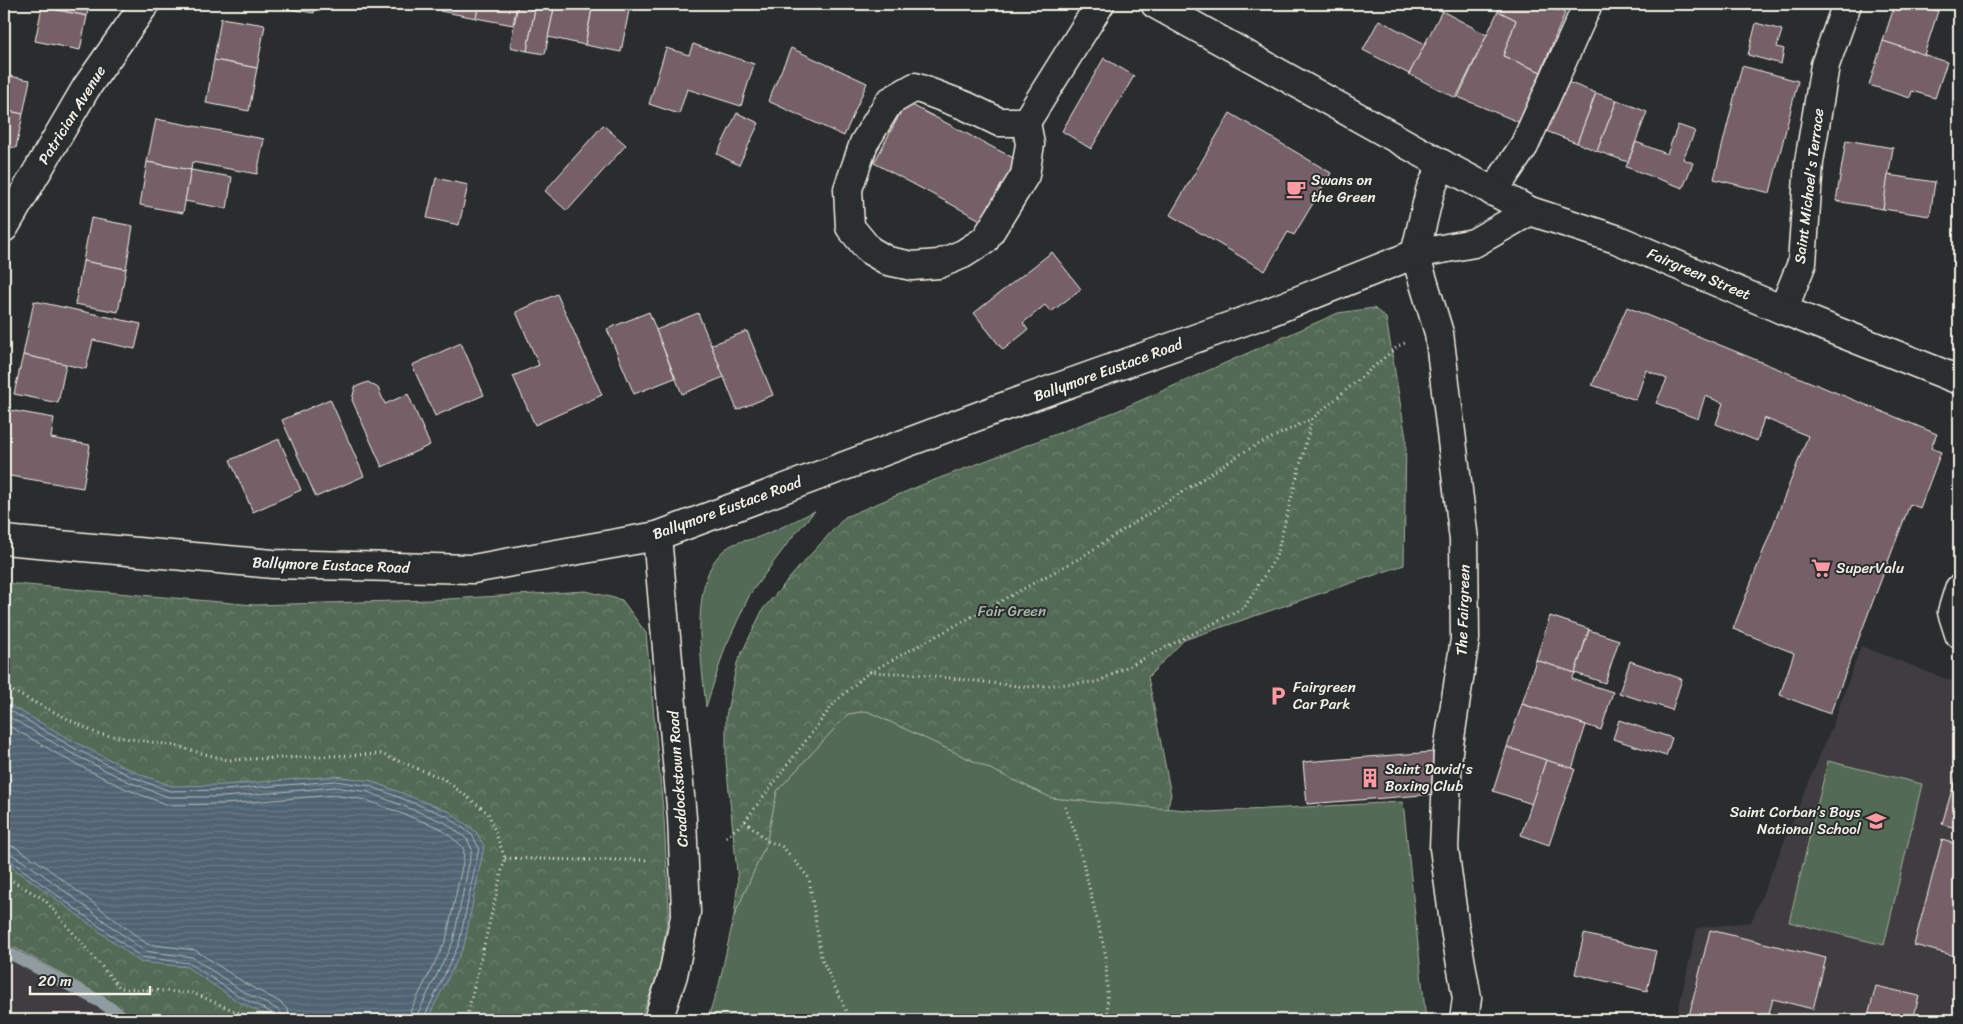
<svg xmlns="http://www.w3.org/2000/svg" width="1963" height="1024" viewBox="0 0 1963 1024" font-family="Sriracha,sans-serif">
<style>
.built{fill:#403d3f}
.green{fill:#536b57;stroke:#a4aea0}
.park{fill:url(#park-crowns);stroke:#a4aea0}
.water{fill:url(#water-rules);stroke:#919ca1}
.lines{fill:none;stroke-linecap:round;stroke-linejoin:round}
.shore{stroke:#b2b8b9;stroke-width:1}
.stream{stroke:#919ca1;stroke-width:12}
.building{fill:#746168;stroke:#f4f1e8}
.minor-casing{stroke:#f4f1e8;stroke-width:31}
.major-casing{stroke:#f4f1e8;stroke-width:31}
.path{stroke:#f4f1e8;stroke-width:3;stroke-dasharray:1 4;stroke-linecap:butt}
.minor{stroke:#2a2d2e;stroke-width:28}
.major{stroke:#2a2d2e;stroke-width:28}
.labels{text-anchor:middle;stroke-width:4;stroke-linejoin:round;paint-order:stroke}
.street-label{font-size:15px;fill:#f4f1e8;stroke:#2a2d2e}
.poi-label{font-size:15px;fill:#f4f1e8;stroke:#2a2d2e;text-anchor:start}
.park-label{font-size:15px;fill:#acb5a7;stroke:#2a2d2e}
</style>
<defs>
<pattern id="park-crowns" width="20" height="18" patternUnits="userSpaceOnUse" patternTransform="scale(1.25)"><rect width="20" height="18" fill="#536b57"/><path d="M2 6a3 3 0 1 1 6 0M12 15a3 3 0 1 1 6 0" fill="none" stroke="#6c816f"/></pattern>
<pattern id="water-rules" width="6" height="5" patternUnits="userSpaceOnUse" patternTransform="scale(1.25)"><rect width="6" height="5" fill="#4f6372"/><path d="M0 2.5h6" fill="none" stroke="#697a86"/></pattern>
</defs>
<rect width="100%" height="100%" fill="#2a2d2e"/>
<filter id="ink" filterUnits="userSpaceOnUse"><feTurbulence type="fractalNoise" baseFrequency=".02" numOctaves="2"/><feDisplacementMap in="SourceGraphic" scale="10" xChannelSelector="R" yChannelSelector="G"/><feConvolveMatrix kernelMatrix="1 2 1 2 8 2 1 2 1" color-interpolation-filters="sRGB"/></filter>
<g filter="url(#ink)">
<g class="built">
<polygon points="1861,646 1959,684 1959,1020 1676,1020 1697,928 1751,922 1835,719"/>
<polygon points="4,945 17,949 105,998 138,1020 4,1020"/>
</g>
<g class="green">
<path d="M815 511 793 536 750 594 725 648 706 707C702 664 685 566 734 544 741 541 749 540 756 538 776 531 796 520 815 511Z"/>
<polygon points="867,711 1052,798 1208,812 1403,802 1426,1020 707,1020 719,985 734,916 766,844 777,791 848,714"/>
<polygon points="1828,761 1922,784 1884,945 1789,922"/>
</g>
<g class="park">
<polygon points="1374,308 1386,318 1406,438 1404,565 1184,640 1148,677 1171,795 1167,809 1052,798 867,711 848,714 777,791 766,844 734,916 738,882 726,761 726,716 737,663 763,609 800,566 845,517 924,484 1117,411 1338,313"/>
<polygon points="4,583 254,605 431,600 586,591 622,600 646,633 664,819 669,910 659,971 640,1020 138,1020 105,998 17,949 4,945"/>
</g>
<polygon class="water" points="4,702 77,743 134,772 172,786 224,785 335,776 371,781 450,812 476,832 484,846 464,946 427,1020 275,1020 237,1001 187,967 140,962 32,881 4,862"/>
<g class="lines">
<g class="shore">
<polyline points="4,707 74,748 132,777 170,791 224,790 335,781 370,786 447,816 472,835 479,848 459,944 423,1020"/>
<polyline points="4,714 71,753 129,782 168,797 224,797 335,787 368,792 444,822 467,839 472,849 453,942 418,1013 416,1020"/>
<polyline points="4,723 68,760 126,789 168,805 225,804 334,795 366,800 440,828 461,845 464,850 463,862 446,940 411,1010 409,1020"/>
<polyline points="4,844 15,847 43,865 147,944 195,950 246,984 280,1002 288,1010 290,1020"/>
<polyline points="4,852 11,854 38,871 144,951 192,957 242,991 277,1009 281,1013 283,1020"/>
<polyline points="4,858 8,859 141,957 189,963 239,996 274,1014 276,1020"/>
</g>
<polyline class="stream" points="4,952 15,956 104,1004 127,1020"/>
</g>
<g class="building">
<polygon points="43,4 89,4 87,16 42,7"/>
<polygon points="271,4 316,4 314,13 271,6"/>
<polygon points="441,4 479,4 476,18 440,11"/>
<polygon points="479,4 517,4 513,25 476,18"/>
<polygon points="518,4 536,4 527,51 510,47"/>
<polygon points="536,4 555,4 545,54 527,51"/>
<polygon points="555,4 593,4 585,45 548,37"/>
<polygon points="593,4 630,5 621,52 585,45"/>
<polygon points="1502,4 1553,4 1551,8 1565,13 1541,72 1503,56 1516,20 1498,11"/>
<polygon points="1895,4 1916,4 1938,11 1924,55 1883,41"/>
<polygon points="1916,4 1941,4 1938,11"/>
<polygon points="42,7 87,16 80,50 35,41"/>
<polygon points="1442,11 1487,35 1456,98 1409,74"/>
<polygon points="1498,11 1516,20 1503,56 1541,72 1521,123 1458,97"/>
<polygon points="221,18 265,25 257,68 214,60"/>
<polygon points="1379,20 1425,44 1409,74 1363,50"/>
<polygon points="1756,23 1782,30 1777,47 1784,49 1781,64 1748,55"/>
<polygon points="1883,41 1947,62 1935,98 1912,91 1910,98 1869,85"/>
<polygon points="693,44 754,64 741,106 687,89 679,114 649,104 666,48 689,55"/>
<polygon points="791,48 867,83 844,136 768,101"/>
<polygon points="1104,58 1134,76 1091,149 1062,131"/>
<polygon points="214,60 257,68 249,111 206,103"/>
<polygon points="1742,66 1798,81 1770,193 1714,179"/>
<polygon points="4,75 30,80 23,114 4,110"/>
<polygon points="1565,81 1596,93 1577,143 1546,131"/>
<polygon points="1596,93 1617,100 1597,151 1577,143"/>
<polygon points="1617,100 1647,112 1628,162 1597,151"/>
<polygon points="906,102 1021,162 988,224 874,163"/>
<polygon points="4,110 23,114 16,148 4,146"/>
<polygon points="737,113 759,123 739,165 717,154"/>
<polygon points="1230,113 1331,173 1294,235 1288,232 1265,271 1170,215"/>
<polygon points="156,119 264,139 257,174 192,162 191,170 147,162"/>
<polygon points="603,125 626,145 567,211 545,191"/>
<polygon points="1678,125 1695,131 1683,159 1693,163 1683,188 1626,167 1636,142 1667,154"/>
<polygon points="1846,140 1893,148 1883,209 1836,201"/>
<polygon points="147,162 191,170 183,213 140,205"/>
<polygon points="191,170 232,177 227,209 185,201"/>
<polygon points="1888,175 1935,182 1930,216 1883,209"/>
<polygon points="436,178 468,185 459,225 427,218"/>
<polygon points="91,218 133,226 126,269 83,261"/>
<polygon points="1052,252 1081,289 1051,312 1045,305 1023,323 1028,330 1003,350 974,313"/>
<polygon points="83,261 126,269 118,312 75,304"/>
<polygon points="557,294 602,395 535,425 513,376 539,365 516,312"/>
<polygon points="34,301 141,324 135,349 93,340 86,369 23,355"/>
<polygon points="1627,307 1937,434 1931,448 1941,452 1920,508 1910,504 1830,714 1780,695 1794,653 1733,629 1808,436 1764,418 1757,441 1716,424 1723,403 1705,396 1698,419 1656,403 1667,379 1646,370 1636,400 1592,385"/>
<polygon points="649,312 675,378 634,394 607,329"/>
<polygon points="698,313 724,377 682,394 656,330"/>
<polygon points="747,331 773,395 737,410 711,345"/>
<polygon points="461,343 484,395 435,416 412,365"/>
<polygon points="23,355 66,364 58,403 14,394"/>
<polygon points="368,382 378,388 385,404 408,394 430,445 382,467 352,400 355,387"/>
<polygon points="330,399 364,476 316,497 282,420"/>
<polygon points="9,410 54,418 51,438 90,445 83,488 4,475 4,442"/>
<polygon points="279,439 301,490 253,512 230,460"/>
<polygon points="1550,616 1589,629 1575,673 1536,660"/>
<polygon points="1589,630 1619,640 1605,683 1575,673"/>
<polygon points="1536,660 1575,673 1572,679 1613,692 1601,730 1522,704"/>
<polygon points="1630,661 1682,679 1672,710 1619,693"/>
<polygon points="1522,704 1586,725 1572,769 1507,747"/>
<polygon points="1619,720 1672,738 1666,756 1613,739"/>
<polygon points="1507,747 1546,760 1532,804 1493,791"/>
<polygon points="1433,752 1436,794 1307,804 1303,762"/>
<polygon points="1546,760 1575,769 1549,845 1521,835"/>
<polygon points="1959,766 1959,829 1942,824"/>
<polygon points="1942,840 1959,845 1959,957 1914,945"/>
<polygon points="1710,930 1826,958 1813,1009 1773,999 1767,1020 1688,1020"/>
<polygon points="1584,934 1656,951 1647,991 1575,974"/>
<polygon points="1876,986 1919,996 1913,1020 1867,1020"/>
</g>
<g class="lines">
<defs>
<g id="minor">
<polyline points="1026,122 999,122 966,106 915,87 889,102 864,143 848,189 850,227 869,250 888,261 912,266 939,264 963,254 985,240 1025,175 1030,144 1026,122 1100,4"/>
<polyline points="1493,192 1524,146 1588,4"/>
<polyline points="4,228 86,88 145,4"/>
<polyline points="1415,254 1439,333 1464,540 1465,639 1448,751 1444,848 1455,930 1467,998 1464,1020"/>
<polyline points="1783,310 1802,263 1809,162 1825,65 1847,4"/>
<polyline points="657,536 682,818 686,912 673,975 658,1020"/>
<polyline points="1959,589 1952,612 1959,634"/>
</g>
<g id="major">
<polyline points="1155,4 1442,164 1530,211 1616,239 1783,310 1959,380"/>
<polyline points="1415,254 1430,191 1442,164"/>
<polyline points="4,540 273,564 473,569 657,536 1000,408 1267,313 1415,254 1474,243 1530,211"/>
</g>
</defs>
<use href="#minor" class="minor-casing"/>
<use href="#major" class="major-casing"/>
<g class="path">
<polyline points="870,672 1080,558 1247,450 1311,419"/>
<polyline points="4,687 98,734 171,745 228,760 381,754 444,779 488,813 505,858 466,1020"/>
<polyline points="1065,807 1076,834 1106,956 1108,1020"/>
<polyline points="745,821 835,702 869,672 916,674 1026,687 1097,682 1244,608 1276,557 1312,419 1398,346 1405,343"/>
<polyline points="726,837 745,821 768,841 783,847 809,878 821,957 850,1020"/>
<polyline points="505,858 577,860 647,860 648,862"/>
<polyline points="4,876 45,900 120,988 193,993 256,1020"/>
<polyline points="619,1020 623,1014"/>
</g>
<use href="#minor" class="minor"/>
<use href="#major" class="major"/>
</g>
</g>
<defs>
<symbol id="cafe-bare" viewBox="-9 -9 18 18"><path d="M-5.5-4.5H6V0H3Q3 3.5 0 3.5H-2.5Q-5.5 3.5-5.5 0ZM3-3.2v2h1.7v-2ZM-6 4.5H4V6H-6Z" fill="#ff9aa2" stroke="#2a2d2e" stroke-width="2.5" paint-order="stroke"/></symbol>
<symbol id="supermarket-bare" viewBox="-9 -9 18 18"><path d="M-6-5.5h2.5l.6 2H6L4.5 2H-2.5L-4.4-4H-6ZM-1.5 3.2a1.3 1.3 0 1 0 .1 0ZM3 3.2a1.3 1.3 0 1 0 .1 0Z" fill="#ff9aa2" stroke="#2a2d2e" stroke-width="2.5" paint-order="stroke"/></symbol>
<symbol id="parking-bare" viewBox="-9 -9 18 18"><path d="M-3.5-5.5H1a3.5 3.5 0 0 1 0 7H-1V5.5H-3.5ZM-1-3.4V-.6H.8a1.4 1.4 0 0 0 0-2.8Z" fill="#ff9aa2" stroke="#2a2d2e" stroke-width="2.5" paint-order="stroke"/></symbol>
<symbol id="building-bare" viewBox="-9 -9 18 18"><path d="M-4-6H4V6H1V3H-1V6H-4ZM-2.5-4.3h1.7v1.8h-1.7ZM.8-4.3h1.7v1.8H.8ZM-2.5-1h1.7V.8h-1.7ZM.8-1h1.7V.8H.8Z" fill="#ff9aa2" stroke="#2a2d2e" stroke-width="2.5" paint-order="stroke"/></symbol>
<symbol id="school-bare" viewBox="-9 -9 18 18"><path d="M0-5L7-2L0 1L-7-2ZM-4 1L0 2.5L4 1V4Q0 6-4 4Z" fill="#ff9aa2" stroke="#2a2d2e" stroke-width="2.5" paint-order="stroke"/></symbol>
</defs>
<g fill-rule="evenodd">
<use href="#cafe-bare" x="1282" y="175" width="28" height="28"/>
<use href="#supermarket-bare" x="1807" y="554" width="28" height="28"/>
<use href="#parking-bare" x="1264" y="682" width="28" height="28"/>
<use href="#building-bare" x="1356" y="764" width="28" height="28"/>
<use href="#school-bare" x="1862" y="807" width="28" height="28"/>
</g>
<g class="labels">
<g class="street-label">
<text transform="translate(72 115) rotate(-58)" y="5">Patrician Avenue</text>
<text transform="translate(1809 186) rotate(-83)" y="5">Saint Michael's Terrace</text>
<text transform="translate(1699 274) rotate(23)" y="5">Fairgreen Street</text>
<text transform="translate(1108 370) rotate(-20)" y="5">Ballymore Eustace Road</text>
<text transform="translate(727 508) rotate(-20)" y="5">Ballymore Eustace Road</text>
<text transform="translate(331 565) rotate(2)" y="5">Ballymore Eustace Road</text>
<text transform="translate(1463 610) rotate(-88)" y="5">The Fairgreen</text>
<text transform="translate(678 779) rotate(-94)" y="5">Craddockstown Road</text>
</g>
<g class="poi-label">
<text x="1311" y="185">Swans on<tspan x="1311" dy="17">the Green</tspan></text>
<text x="1836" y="573">SuperValu</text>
<text x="1293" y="692">Fairgreen<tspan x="1293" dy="17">Car Park</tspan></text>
<text x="1385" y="774">Saint David's<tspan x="1385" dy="17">Boxing Club</tspan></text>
<text x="1861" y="817" text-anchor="end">Saint Corban’s Boys<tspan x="1861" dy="17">National School</tspan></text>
</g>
<g class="park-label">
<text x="1012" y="616">Fair Green</text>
</g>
</g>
<rect width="1963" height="1024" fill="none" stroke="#2a2d2e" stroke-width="20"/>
<rect x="10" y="10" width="1943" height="1004" fill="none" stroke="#f4f1e8" stroke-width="2" filter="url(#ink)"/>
<path d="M30 986v8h120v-8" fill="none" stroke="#f4f1e8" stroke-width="2.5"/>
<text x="38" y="986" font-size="15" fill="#f4f1e8" stroke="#2a2d2e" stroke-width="4" paint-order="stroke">20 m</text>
</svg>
